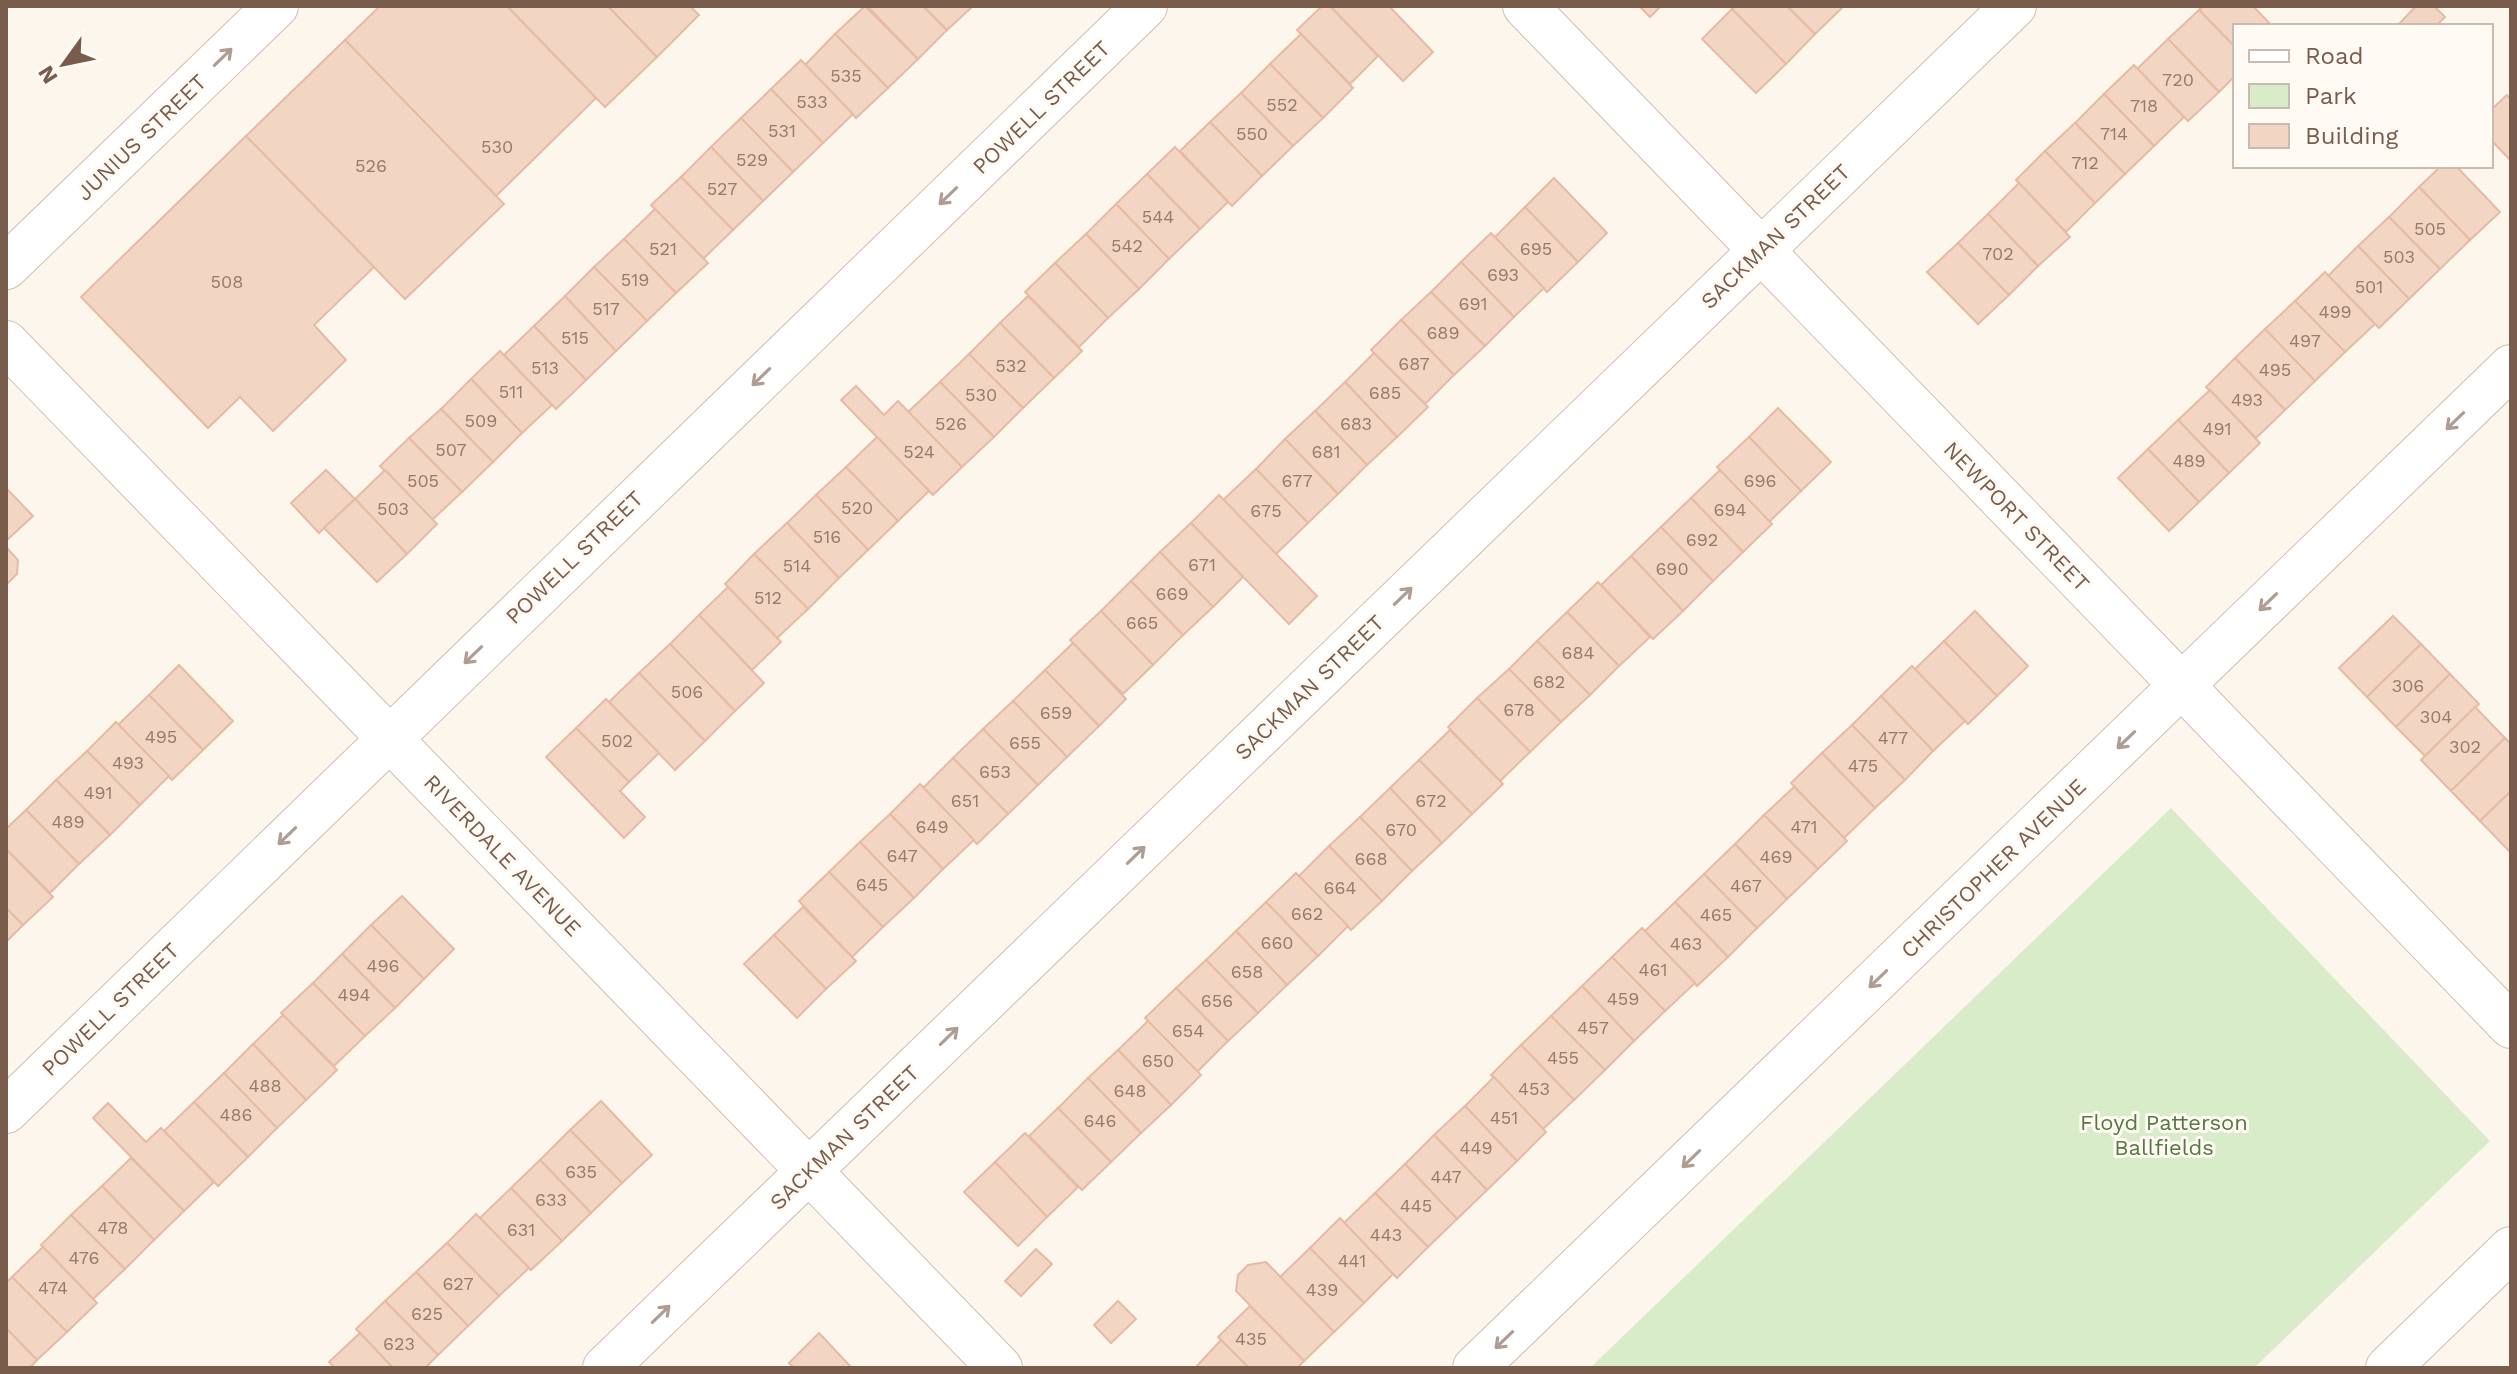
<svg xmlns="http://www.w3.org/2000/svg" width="2517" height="1374" viewBox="0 0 2517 1374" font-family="'Work Sans',sans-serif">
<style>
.green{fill:#d8ecc9}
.building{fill:#f3d5c3;stroke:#e6bba3;stroke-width:2}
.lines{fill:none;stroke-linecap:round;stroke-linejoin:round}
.minor-casing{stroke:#d1beb0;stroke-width:46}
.minor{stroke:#fff;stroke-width:44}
.oneway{stroke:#af9d94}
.labels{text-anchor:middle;stroke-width:6;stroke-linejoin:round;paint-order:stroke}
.number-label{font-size:18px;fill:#987a6a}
.street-label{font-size:22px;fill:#7a5c4d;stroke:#fffaf3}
.park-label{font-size:22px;fill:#537a41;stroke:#fffaf3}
</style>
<rect width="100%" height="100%" fill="#fdf6ec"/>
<polygon class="green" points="2171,808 2490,1141 2254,1368 1590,1368"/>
<g class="building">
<polygon points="380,6 507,6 596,98 496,196 345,40"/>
<polygon points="507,6 608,6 657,57 605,107"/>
<polygon points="608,6 690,6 699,15 657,57"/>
<polygon points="865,6 918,59 888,88 835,34"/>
<polygon points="867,6 923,6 947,30 918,59"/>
<polygon points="923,6 973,6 947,30"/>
<polygon points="1322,6 1330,6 1378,56 1350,84 1297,30"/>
<polygon points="1330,6 1389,6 1433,52 1403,81"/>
<polygon points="1639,6 1661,6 1650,17"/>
<polygon points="1736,6 1787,6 1815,34 1786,64 1732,9"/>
<polygon points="1787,6 1844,6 1815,34"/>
<polygon points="2203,6 2253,6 2272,26 2235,26 2235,47 2199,10"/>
<polygon points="2416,6 2434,6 2445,17 2436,26 2397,26"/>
<polygon points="1732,9 1786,64 1756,93 1702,39"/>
<polygon points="2199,10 2235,47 2235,76 2219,92 2168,39"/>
<polygon points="835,34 888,88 856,118 805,65"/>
<polygon points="1301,34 1353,88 1323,118 1270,64"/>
<polygon points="2168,39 2219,92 2188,121 2137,69"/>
<polygon points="345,40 504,204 405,299 246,136"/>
<polygon points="801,60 853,114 823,143 771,89"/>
<polygon points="1270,64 1323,118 1293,146 1241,93"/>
<polygon points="2134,65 2184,117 2154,146 2104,94"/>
<polygon points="771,89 823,143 793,172 741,118"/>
<polygon points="1241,93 1293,146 1262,176 1210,122"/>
<polygon points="2104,94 2154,146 2125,174 2075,123"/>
<polygon points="2507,95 2511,100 2511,161 2491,140 2491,110"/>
<polygon points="741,118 793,172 763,201 711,147"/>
<polygon points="1210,122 1262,176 1232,206 1180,151"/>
<polygon points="2075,123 2125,174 2095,203 2045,151"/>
<polygon points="246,136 374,267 314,325 346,360 273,431 240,397 208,428 81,297"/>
<polygon points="711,147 763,201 733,230 681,177"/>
<polygon points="1175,147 1228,202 1200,229 1147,174"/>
<polygon points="2045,151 2095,203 2066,232 2016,180"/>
<polygon points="2441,166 2456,166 2500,212 2470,240 2419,187"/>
<polygon points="1147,174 1200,229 1169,259 1116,204"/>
<polygon points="681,177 733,230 703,259 651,205"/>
<polygon points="1554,178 1607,233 1578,262 1525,207"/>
<polygon points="2019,183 2070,237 2038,266 1988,214"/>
<polygon points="2419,187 2470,240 2440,269 2389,217"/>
<polygon points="1116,204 1169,259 1139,289 1086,234"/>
<polygon points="1525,207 1578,262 1547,292 1495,237"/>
<polygon points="655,209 708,263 676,293 624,239"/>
<polygon points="1988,214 2038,266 2009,295 1958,243"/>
<polygon points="2389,217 2440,269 2409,299 2358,246"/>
<polygon points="1491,233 1544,288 1514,317 1461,262"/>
<polygon points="1086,234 1139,289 1108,318 1055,263"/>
<polygon points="624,239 676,293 647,321 594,267"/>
<polygon points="1958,243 2009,295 1978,324 1927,272"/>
<polygon points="2358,246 2409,299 2379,328 2328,276"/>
<polygon points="1461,262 1514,317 1485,346 1431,292"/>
<polygon points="1055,263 1108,318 1079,347 1025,292"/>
<polygon points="594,267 647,321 616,351 565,296"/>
<polygon points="2325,272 2375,324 2345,352 2295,301"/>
<polygon points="1431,292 1485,346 1454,375 1401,320"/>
<polygon points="565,296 616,351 586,380 534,326"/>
<polygon points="1028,296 1082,351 1054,378 1000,323"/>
<polygon points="2295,301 2345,352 2315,381 2265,329"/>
<polygon points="1401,320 1454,375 1425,404 1371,350"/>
<polygon points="1000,323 1054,378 1023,408 969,354"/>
<polygon points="534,326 586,380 556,409 504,355"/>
<polygon points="2265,329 2315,381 2285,410 2235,358"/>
<polygon points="500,351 552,405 522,433 471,379"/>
<polygon points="1374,353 1428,407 1397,437 1345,382"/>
<polygon points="969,354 1023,408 994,437 940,382"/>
<polygon points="2235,358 2285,410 2256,438 2206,387"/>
<polygon points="471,379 522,433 493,462 441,409"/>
<polygon points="940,382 994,437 962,467 908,412"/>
<polygon points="1345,382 1397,437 1367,465 1315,411"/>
<polygon points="856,386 884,415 898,401 962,467 933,495 841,400"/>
<polygon points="2210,390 2260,443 2229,473 2178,420"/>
<polygon points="1778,408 1831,462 1801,491 1749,437"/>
<polygon points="441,409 493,462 462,492 409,438"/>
<polygon points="1315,411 1367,465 1338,494 1285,439"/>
<polygon points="2178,420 2229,473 2199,502 2148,449"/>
<polygon points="877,437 929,491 898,521 846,467"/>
<polygon points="1749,437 1801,491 1769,522 1717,467"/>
<polygon points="409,438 462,492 432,520 380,466"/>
<polygon points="1285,439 1338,494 1308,523 1256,469"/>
<polygon points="2148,449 2199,502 2169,531 2118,478"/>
<polygon points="846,467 898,521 868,550 816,495"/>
<polygon points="1256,469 1308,523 1276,554 1223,500"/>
<polygon points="326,470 355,499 319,533 291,503"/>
<polygon points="385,470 437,524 407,554 355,499"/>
<polygon points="1720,470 1772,524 1743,552 1691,498"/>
<polygon points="6,488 33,516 6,541"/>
<polygon points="816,495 868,550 839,578 787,523"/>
<polygon points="1219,495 1317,596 1289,624 1191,523"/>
<polygon points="1691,498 1743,552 1713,581 1661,527"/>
<polygon points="355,499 407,554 377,582 324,528"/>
<polygon points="787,523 839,578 808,609 754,554"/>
<polygon points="1191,523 1243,577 1213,607 1160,552"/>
<polygon points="1661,527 1713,581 1683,611 1631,556"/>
<polygon points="6,547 18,560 17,574 6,585"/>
<polygon points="1160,552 1213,607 1183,635 1131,581"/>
<polygon points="754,554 808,609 777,638 725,584"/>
<polygon points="1631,556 1683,611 1653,639 1601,585"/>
<polygon points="1131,581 1183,635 1153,665 1101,611"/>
<polygon points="1598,582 1650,637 1619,666 1567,612"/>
<polygon points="728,587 781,642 752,670 699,615"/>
<polygon points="1101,611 1153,665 1123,694 1070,640"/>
<polygon points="1975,611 2028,666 1997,696 1944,641"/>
<polygon points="1567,612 1619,666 1590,695 1537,641"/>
<polygon points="699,615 764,683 735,711 670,644"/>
<polygon points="2393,616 2421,644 2367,697 2339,668"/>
<polygon points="1537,641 1590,695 1561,722 1509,669"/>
<polygon points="1944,641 1997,696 1968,724 1915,669"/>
<polygon points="1073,643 1126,699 1099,726 1045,670"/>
<polygon points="670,644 735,711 705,741 639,673"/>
<polygon points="2421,644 2450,674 2396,727 2367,697"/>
<polygon points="179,665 233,721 203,750 149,695"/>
<polygon points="1912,666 1965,721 1933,751 1881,696"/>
<polygon points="1509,669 1561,722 1530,752 1477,698"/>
<polygon points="1045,670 1099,726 1067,757 1013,701"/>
<polygon points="639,673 705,741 675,770 609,702"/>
<polygon points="2450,674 2479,704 2425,756 2396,727"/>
<polygon points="149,695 203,750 172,780 118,725"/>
<polygon points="1881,696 1933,751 1905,780 1852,725"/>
<polygon points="1477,698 1530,752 1500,781 1448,727"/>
<polygon points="606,699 659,753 629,782 576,728"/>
<polygon points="1013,701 1067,757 1038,785 983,729"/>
<polygon points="2475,707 2505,738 2451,791 2421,760"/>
<polygon points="116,722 169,776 140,805 87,751"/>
<polygon points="1852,725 1905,780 1875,808 1822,753"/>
<polygon points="576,728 629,782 620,791 645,817 624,838 546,757"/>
<polygon points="983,729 1038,785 1008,814 953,758"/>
<polygon points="1450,730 1503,784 1472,814 1419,760"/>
<polygon points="2505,738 2511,744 2511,791 2480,821 2451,791"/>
<polygon points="87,751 140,805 110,835 56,780"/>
<polygon points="1822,753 1875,808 1844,838 1791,783"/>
<polygon points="953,758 1008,814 977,844 923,788"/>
<polygon points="1419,760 1472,814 1442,843 1390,788"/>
<polygon points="56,780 110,835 79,864 26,810"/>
<polygon points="920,784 974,840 943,869 890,814"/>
<polygon points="1794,787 1847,841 1818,869 1764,815"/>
<polygon points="1390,788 1442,843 1412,871 1360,817"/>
<polygon points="2511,791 2511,848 2509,851 2480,821"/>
<polygon points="26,810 79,864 50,893 6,849 6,829"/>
<polygon points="890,814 943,869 914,898 860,842"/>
<polygon points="1764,815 1818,869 1787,899 1735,844"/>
<polygon points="1360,817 1412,871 1382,901 1329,846"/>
<polygon points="860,842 914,898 883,927 829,872"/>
<polygon points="1735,844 1787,899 1757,928 1704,874"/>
<polygon points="1329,846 1382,901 1351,930 1299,876"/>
<polygon points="6,849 53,897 23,925 6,908"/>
<polygon points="829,872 883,927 852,957 799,901"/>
<polygon points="1296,873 1348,926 1318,956 1266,902"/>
<polygon points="1704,874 1757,928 1728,957 1675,902"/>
<polygon points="402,896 454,949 424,979 371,925"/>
<polygon points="1266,902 1318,956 1287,985 1236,931"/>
<polygon points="1675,902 1728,957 1697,986 1645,931"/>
<polygon points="803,907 856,961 826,989 774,935"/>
<polygon points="6,908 23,925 6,942"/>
<polygon points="371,925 424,979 395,1008 342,954"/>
<polygon points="1642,928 1695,983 1665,1011 1612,957"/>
<polygon points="1236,931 1287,985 1258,1013 1206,960"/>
<polygon points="774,935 826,989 797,1018 744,964"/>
<polygon points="342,954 395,1008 365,1036 313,983"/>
<polygon points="1612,957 1665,1011 1634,1041 1582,986"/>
<polygon points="1206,960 1258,1013 1228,1041 1176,988"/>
<polygon points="313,983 365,1036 334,1066 281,1013"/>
<polygon points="1582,986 1634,1041 1605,1070 1551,1016"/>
<polygon points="1176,988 1228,1041 1197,1072 1145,1018"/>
<polygon points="283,1015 337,1070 306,1100 253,1044"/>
<polygon points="1551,1016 1605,1070 1574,1100 1521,1045"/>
<polygon points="1148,1021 1201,1075 1171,1105 1118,1050"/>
<polygon points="253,1044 306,1100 277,1128 224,1073"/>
<polygon points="1521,1045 1574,1100 1543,1129 1491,1075"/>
<polygon points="1118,1050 1171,1105 1141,1133 1088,1078"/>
<polygon points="224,1073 277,1128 248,1157 194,1102"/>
<polygon points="1494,1077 1546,1132 1517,1161 1465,1106"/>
<polygon points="1088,1078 1141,1133 1111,1162 1058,1108"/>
<polygon points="601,1101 652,1155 622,1183 570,1130"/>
<polygon points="194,1102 248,1157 218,1186 164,1131"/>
<polygon points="108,1103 146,1142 161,1128 214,1182 184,1211 93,1118"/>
<polygon points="1465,1106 1517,1161 1487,1190 1434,1135"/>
<polygon points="1058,1108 1111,1162 1082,1190 1029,1136"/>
<polygon points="570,1130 622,1183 591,1213 540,1160"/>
<polygon points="1025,1133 1078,1187 1047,1217 995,1162"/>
<polygon points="1434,1135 1487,1190 1457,1219 1405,1164"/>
<polygon points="131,1158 184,1211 154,1240 102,1186"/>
<polygon points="540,1160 591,1213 562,1241 511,1188"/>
<polygon points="995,1162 1047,1217 1018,1246 964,1192"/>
<polygon points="1405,1164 1457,1219 1428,1247 1375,1193"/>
<polygon points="102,1186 154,1240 125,1269 71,1215"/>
<polygon points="511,1188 562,1241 531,1270 480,1218"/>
<polygon points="1375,1193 1428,1247 1397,1278 1344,1223"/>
<polygon points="476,1214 529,1268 499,1296 447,1243"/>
<polygon points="71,1215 125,1269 93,1299 41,1245"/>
<polygon points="1340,1218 1393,1274 1364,1303 1310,1248"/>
<polygon points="447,1243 499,1296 468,1326 416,1272"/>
<polygon points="43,1247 97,1303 67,1332 12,1277"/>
<polygon points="1310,1248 1364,1303 1334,1332 1280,1277"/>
<polygon points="1036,1249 1052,1264 1021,1296 1005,1281"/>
<polygon points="1266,1262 1334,1332 1304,1361 1236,1291 1238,1275 1248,1265"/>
<polygon points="416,1272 468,1326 438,1355 385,1301"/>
<polygon points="12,1277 67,1332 37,1360 6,1328 6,1283"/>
<polygon points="385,1301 438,1355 425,1368 393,1368 356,1329"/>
<polygon points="1118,1301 1136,1319 1111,1343 1094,1325"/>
<polygon points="1250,1306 1304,1361 1297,1368 1249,1368 1218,1337"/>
<polygon points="6,1328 37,1360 30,1368 6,1368"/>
<polygon points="360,1333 393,1368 335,1368 329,1362"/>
<polygon points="819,1333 852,1368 794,1368 789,1363"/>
<polygon points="1221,1340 1249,1368 1195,1368"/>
</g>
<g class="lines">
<defs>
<g id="minor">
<polyline points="1525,6 2511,1026"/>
<polyline points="6,267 276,6"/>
<polyline points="6,343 1000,1368"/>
<polyline points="6,1111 1145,6"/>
<polyline points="605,1368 2014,6"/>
<polyline points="1475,1368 2511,367"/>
<polyline points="2388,1368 2511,1249"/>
</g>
</defs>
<use href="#minor" class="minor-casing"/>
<use href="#minor" class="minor"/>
</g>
<defs><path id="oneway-shaft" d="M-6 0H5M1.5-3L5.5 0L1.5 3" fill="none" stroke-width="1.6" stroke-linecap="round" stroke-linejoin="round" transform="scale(2)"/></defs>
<g class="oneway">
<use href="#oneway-shaft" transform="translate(223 57) rotate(-44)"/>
<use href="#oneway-shaft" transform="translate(948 196) rotate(136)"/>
<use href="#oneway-shaft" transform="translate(761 377) rotate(136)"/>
<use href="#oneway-shaft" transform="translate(2455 421) rotate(136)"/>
<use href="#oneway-shaft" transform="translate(1403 596) rotate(-44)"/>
<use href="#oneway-shaft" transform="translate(2268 602) rotate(136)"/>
<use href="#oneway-shaft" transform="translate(473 655) rotate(136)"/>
<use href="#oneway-shaft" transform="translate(2126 740) rotate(136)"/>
<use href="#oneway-shaft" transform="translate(287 836) rotate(136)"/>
<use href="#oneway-shaft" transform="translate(1136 855) rotate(-44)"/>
<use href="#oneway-shaft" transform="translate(1878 979) rotate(136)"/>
<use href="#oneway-shaft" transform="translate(949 1036) rotate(-44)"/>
<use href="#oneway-shaft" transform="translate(1691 1159) rotate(136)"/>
<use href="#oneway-shaft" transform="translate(661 1314) rotate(-44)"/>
<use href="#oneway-shaft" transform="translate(1504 1340) rotate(136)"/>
</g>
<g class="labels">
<g class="number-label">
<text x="846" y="82">535</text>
<text x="2178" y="86">720</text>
<text x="812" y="108">533</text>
<text x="1282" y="111">552</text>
<text x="2144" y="112">718</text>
<text x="782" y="137">531</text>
<text x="1252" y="140">550</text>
<text x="2114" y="140">714</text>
<text x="497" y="153">530</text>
<text x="752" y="166">529</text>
<text x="2085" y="169">712</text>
<text x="371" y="172">526</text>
<text x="722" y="195">527</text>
<text x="1158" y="223">544</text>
<text x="2430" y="235">505</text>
<text x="1127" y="252">542</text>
<text x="663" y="255">521</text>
<text x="1536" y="255">695</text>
<text x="1998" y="260">702</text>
<text x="2399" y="263">503</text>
<text x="1503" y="281">693</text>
<text x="635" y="286">519</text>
<text x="227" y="288">508</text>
<text x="2369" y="293">501</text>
<text x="1473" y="310">691</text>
<text x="606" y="315">517</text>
<text x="2335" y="318">499</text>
<text x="1443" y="339">689</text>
<text x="575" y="344">515</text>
<text x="2305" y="347">497</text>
<text x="1414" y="370">687</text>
<text x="1011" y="372">532</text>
<text x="545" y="374">513</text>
<text x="2275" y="376">495</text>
<text x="511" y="398">511</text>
<text x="1385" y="399">685</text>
<text x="981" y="401">530</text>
<text x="2247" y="406">493</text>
<text x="481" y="427">509</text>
<text x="951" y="430">526</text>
<text x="1356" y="430">683</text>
<text x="2217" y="435">491</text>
<text x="451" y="456">507</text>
<text x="919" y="458">524</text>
<text x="1326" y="458">681</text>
<text x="2189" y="467">489</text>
<text x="423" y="487">505</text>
<text x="1297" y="487">677</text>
<text x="1760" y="487">696</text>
<text x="857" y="514">520</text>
<text x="393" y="515">503</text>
<text x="1730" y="516">694</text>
<text x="1266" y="517">675</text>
<text x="827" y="543">516</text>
<text x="1702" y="546">692</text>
<text x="1202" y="571">671</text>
<text x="797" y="572">514</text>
<text x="1672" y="575">690</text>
<text x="1172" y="600">669</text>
<text x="768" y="604">512</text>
<text x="1142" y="629">665</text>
<text x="1578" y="659">684</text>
<text x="1549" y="688">682</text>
<text x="2408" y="692">306</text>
<text x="687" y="698">506</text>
<text x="1519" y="716">678</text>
<text x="1056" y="719">659</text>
<text x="2436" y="723">304</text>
<text x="161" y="743">495</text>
<text x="1893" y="744">477</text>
<text x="617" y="747">502</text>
<text x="1025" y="749">655</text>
<text x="2465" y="753">302</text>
<text x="128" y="769">493</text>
<text x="1863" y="772">475</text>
<text x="995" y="778">653</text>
<text x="98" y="799">491</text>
<text x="965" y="807">651</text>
<text x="1431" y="807">672</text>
<text x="68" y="828">489</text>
<text x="932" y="833">649</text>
<text x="1804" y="833">471</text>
<text x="1401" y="836">670</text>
<text x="902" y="862">647</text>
<text x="1776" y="863">469</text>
<text x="1371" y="865">668</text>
<text x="872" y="891">645</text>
<text x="1746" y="892">467</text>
<text x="1340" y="894">664</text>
<text x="1307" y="920">662</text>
<text x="1716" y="921">465</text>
<text x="1277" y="949">660</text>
<text x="1686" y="950">463</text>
<text x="383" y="972">496</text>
<text x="1653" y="976">461</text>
<text x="1247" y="978">658</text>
<text x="354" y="1001">494</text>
<text x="1623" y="1005">459</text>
<text x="1217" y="1007">656</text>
<text x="1593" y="1034">457</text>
<text x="1188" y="1037">654</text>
<text x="1563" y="1064">455</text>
<text x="1158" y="1067">650</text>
<text x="265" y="1092">488</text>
<text x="1534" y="1095">453</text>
<text x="1130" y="1097">648</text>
<text x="236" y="1121">486</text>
<text x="1504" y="1124">451</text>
<text x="1100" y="1127">646</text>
<text x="1476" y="1154">449</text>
<text x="581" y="1178">635</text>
<text x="1446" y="1183">447</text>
<text x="551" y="1206">633</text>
<text x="1416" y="1212">445</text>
<text x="113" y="1234">478</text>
<text x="521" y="1236">631</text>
<text x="1386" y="1241">443</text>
<text x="84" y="1264">476</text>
<text x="1352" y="1267">441</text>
<text x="458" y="1290">627</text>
<text x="53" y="1294">474</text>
<text x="1322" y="1296">439</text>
<text x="427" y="1320">625</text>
<text x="1251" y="1345">435</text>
<text x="399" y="1350">623</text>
</g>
<g class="street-label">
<text transform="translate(1041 107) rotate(-44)" y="8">POWELL STREET</text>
<text transform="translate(141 137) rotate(-44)" y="8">JUNIUS STREET</text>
<text transform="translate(1775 236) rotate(-44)" y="8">SACKMAN STREET</text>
<text transform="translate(2017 516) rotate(46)" y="8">NEWPORT STREET</text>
<text transform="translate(574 557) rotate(-44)" y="8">POWELL STREET</text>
<text transform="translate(1309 687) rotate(-44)" y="8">SACKMAN STREET</text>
<text transform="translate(503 855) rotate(46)" y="8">RIVERDALE AVENUE</text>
<text transform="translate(1993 868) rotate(-44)" y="8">CHRISTOPHER AVENUE</text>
<text transform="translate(110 1009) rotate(-44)" y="8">POWELL STREET</text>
<text transform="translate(844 1137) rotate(-44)" y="8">SACKMAN STREET</text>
</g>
<g class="park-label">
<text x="2164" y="1130">Floyd Patterson<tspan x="2164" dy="25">Ballfields</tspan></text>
</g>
</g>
<rect width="2517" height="1374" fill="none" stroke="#7a5c4d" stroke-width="16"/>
<rect x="2233" y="24" width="260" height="144" fill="#fffaf3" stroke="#cabbb1" stroke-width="2"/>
<rect x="2249" y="50" width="40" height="12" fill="#ffffff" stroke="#cabbb1" stroke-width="2"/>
<text x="2305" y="64" font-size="24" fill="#7a5c4d">Road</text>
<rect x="2249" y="84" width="40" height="24" fill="#d8ecc9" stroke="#cabbb1" stroke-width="2"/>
<text x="2305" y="104" font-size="24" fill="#7a5c4d">Park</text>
<rect x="2249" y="124" width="40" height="24" fill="#f3d5c3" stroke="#cabbb1" stroke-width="2"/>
<text x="2305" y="144" font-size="24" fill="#7a5c4d">Building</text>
<g transform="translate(64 64) rotate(237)" stroke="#fffaf3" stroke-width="6" paint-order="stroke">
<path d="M0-6L14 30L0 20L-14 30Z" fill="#7a5c4d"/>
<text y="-12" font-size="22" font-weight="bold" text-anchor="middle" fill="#7a5c4d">N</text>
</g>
</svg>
